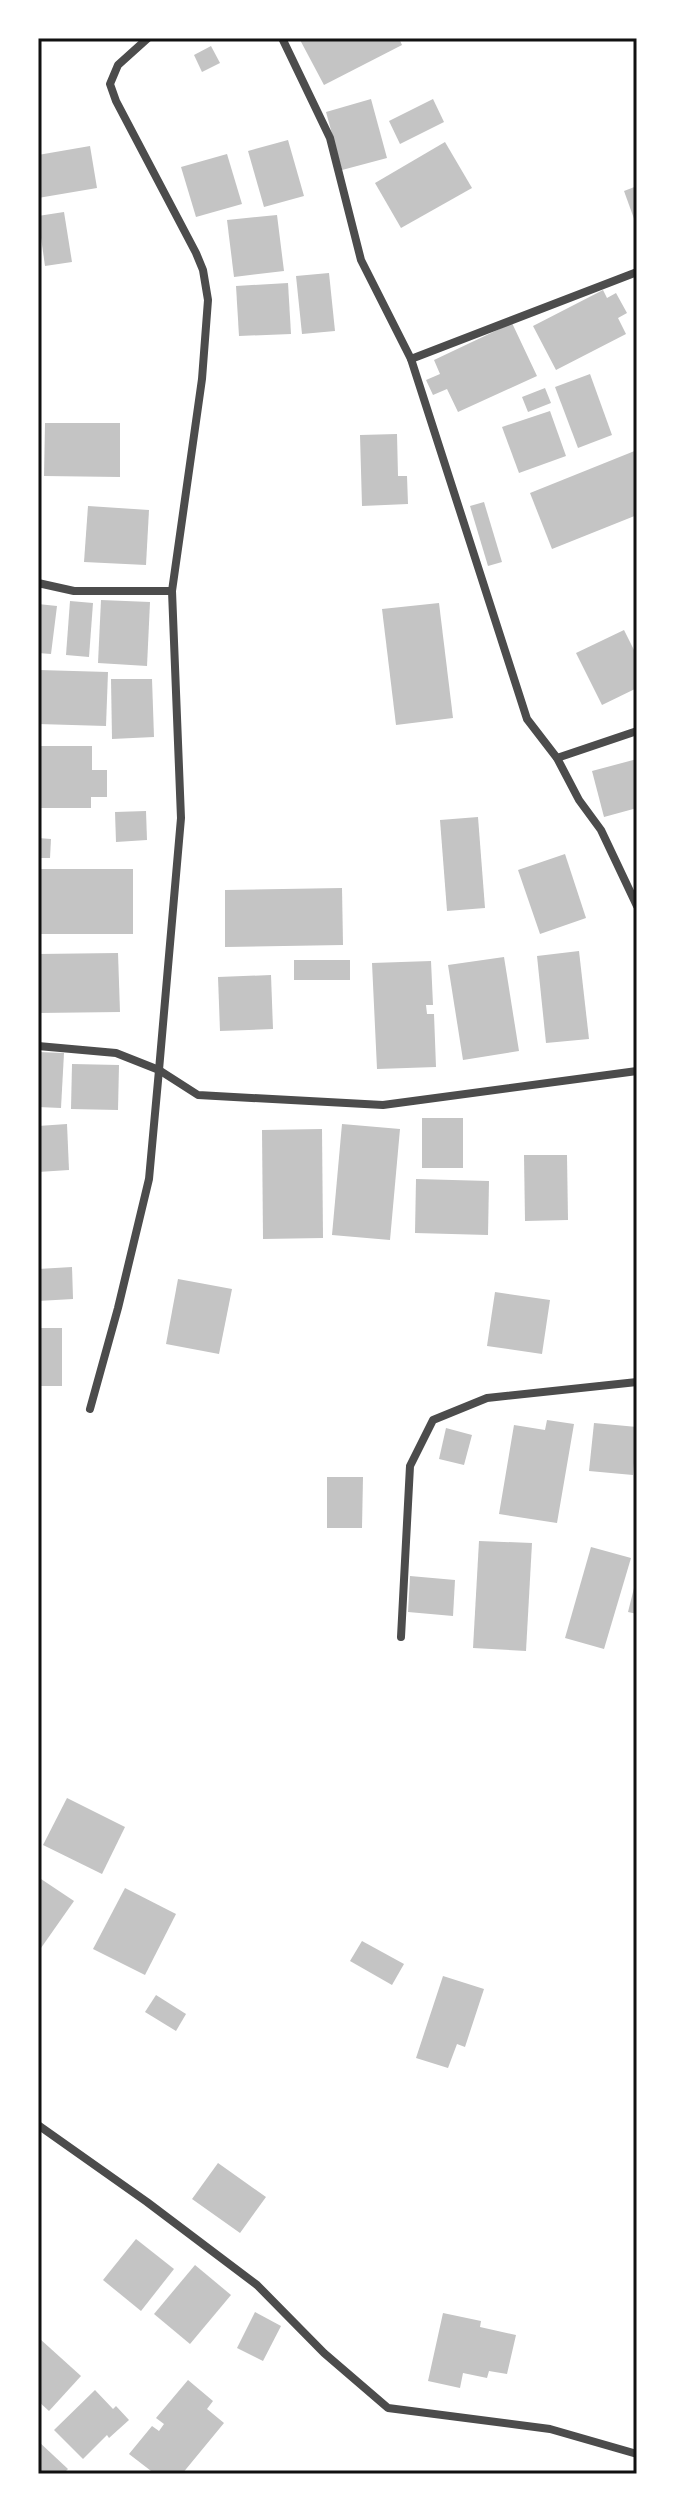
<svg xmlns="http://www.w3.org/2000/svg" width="675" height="2512" viewBox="0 0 675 2512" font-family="Arial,sans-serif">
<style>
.building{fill:#c4c4c4}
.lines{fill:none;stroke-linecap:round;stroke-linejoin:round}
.minor{stroke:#4c4c4c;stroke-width:8}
.neatline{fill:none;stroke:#111;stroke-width:3}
</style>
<rect width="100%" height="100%" fill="#fff"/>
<g class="building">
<polygon points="299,38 399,38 402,45 324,85"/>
<polygon points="211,46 220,63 202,72 194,55"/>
<polygon points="371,99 387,158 342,170 326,112"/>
<polygon points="433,99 444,122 400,144 389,121"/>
<polygon points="288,140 304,196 264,207 248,151"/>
<polygon points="445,142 472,188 401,228 375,183"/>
<polygon points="90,146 97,188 38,198 38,155"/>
<polygon points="227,154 242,204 196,217 181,167"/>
<polygon points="637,186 637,227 624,191"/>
<polygon points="64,212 72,262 45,266 38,216"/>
<polygon points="277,215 284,271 234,277 227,220"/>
<polygon points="329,273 335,331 302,334 296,276"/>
<polygon points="288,283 291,334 239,336 236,286"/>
<polygon points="603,290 607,298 616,293 627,313 618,318 626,334 556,370 533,326"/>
<polygon points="512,323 537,376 458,412 447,389 433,395 426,380 440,374 434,360"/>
<polygon points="590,374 612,435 578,448 555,387"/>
<polygon points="545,388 551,403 528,412 522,397"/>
<polygon points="550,411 566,456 519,473 502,427"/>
<polygon points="45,423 120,423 120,477 44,476"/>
<polygon points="397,434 398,476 407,476 408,504 362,506 360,435"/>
<polygon points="637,450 637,515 552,549 530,493"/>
<polygon points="484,502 502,562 488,566 470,506"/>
<polygon points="88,506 149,510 146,565 84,562"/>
<polygon points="101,600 150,602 147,666 98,663"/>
<polygon points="70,601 93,603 89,657 66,655"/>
<polygon points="439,603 453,718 396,725 382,609"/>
<polygon points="38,604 57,606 51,654 38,653"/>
<polygon points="624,630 637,656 637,688 602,705 576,653"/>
<polygon points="39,670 108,672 106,726 38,724"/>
<polygon points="111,679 152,679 154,737 112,739"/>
<polygon points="38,746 92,746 92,770 107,770 107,797 91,797 91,808 38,808"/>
<polygon points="637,759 637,808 604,817 592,771"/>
<polygon points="146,811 147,840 116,842 115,812"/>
<polygon points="478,817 485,908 447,911 440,820"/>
<polygon points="38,838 51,839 50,858 38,858"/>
<polygon points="565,854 586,918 540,934 518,870"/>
<rect x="38" y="869" width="95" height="65"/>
<polygon points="342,888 343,945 225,947 225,890"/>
<polygon points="579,951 589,1039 546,1043 537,956"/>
<polygon points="118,953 120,1012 38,1013 38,954"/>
<polygon points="504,957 519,1051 463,1060 448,965"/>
<rect x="294" y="960" width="56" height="20"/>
<polygon points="431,961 433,1005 426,1005 427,1014 434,1014 436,1067 377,1069 372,963"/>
<polygon points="271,975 273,1029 220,1031 218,977"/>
<polygon points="39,1052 64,1053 61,1108 38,1107"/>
<polygon points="72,1064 119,1065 118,1110 71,1109"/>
<rect x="422" y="1118" width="41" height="50"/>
<polygon points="67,1124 69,1170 38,1172 38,1126"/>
<polygon points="342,1124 400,1129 390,1240 332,1235"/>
<polygon points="322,1129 323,1238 263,1239 262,1130"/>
<polygon points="524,1155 567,1155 568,1220 525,1221"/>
<polygon points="416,1179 489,1181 488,1235 415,1233"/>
<polygon points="72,1267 73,1299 38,1301 38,1269"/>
<polygon points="178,1279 232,1289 219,1354 166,1344"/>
<polygon points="495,1292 550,1300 542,1354 487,1346"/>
<rect x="38" y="1328" width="24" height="58"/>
<polygon points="547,1420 574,1424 557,1523 499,1514 514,1425 545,1430"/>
<polygon points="594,1423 637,1427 633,1475 589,1471"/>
<polygon points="446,1428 472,1435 464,1465 439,1459"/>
<polygon points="327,1477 363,1477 362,1528 327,1528"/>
<polygon points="479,1541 532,1543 526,1651 473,1648"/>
<polygon points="591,1547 631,1558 604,1649 565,1638"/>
<polygon points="410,1576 455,1580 453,1616 408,1612"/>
<polygon points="636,1580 637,1580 637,1614 628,1612"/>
<polygon points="67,1798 125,1827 102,1874 43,1845"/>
<polygon points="38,1877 74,1901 41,1948 38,1946"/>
<polygon points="125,1888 176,1914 145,1975 93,1949"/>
<polygon points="362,1941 404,1964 392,1985 350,1961"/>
<polygon points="443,1976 484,1989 465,2047 457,2044 448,2068 416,2058"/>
<polygon points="156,1995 186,2014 176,2031 145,2012"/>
<polygon points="218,2163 266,2197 240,2233 192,2199"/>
<polygon points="136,2239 174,2269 141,2311 103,2280"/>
<polygon points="195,2265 231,2295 190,2344 154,2314"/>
<polygon points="255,2312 281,2326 263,2361 237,2348"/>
<polygon points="443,2313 481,2321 480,2327 516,2335 507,2374 489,2371 487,2378 463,2373 460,2388 428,2381"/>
<polygon points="40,2339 81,2376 49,2411 38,2401"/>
<polygon points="188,2380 213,2401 207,2409 224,2423 182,2474 155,2474 129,2454 152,2426 159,2431 164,2424 156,2418"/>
<polygon points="95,2390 113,2409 116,2406 129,2420 109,2438 107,2435 83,2459 54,2430"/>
<polygon points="38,2441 68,2469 63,2474 38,2474"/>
</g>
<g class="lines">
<g class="minor">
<polyline points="282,38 330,138 361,260 411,359 527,719 557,758 579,800 601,830 637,906"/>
<polyline points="411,359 637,272"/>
<polyline points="38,583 74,591 172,591"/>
<polyline points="557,758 637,731"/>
<polyline points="38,1046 116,1053 159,1070 198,1095 383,1105 637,1071"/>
<polyline points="90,1409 118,1308 149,1179 159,1070 181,818 172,591 202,379 208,300 203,270 196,253 116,101 110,84 118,65 148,38"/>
<polyline points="401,1637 410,1466 433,1420 487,1398 637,1382"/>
<polyline points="38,2125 147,2202 257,2285 324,2353 388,2408 550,2429 637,2454"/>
</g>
</g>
<rect width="675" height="2512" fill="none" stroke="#ffffff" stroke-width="80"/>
<rect x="40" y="40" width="595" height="2432" class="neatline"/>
</svg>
